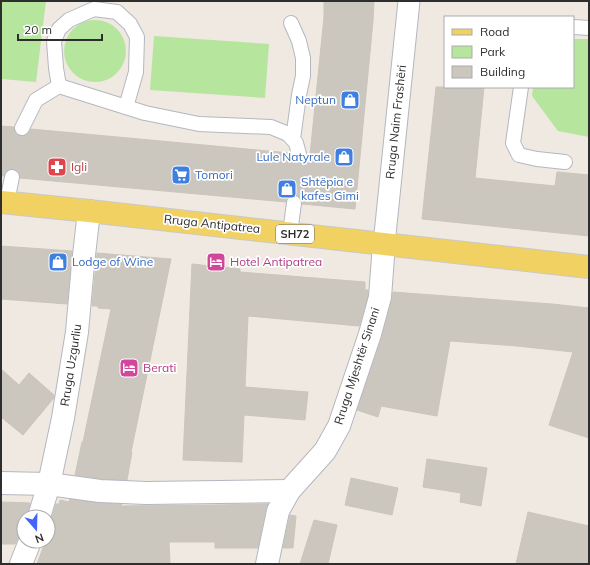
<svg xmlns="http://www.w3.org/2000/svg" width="590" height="565" viewBox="0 0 590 565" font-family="Mulish,sans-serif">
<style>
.green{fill:#b6e59e}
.building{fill:#cbc7bf;stroke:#cbc5ba}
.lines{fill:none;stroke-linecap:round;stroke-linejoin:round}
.service-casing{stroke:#b4b7c1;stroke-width:16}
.pedestrian-casing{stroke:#b4b7c1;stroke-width:23}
.minor-casing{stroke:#b4b7c1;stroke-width:24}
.primary-casing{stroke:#c9c9c9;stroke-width:24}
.service{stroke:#fff;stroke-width:14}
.pedestrian{stroke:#fff;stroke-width:21}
.minor{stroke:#fff;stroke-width:22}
.primary{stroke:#f2d163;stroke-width:22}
.labels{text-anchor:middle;stroke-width:3.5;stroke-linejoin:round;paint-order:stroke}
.shield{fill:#fff;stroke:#6d6d6d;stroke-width:1}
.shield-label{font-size:11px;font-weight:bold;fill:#2e2e2e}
.shop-label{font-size:12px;fill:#366cbe;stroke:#fff;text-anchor:start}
.street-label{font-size:12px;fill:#2e2e2e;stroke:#fff}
.health-label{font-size:12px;fill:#be3a42;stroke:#fff;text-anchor:start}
.hotel-label{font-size:12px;fill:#b23c85;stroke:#fff;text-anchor:start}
</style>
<rect width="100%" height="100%" fill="#efe9e1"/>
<g class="green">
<polygon points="1,1 46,1 36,82 1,79"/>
<circle cx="95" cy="51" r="31"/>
<polygon points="154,36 269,44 265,98 150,90"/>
<polygon points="573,39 589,39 589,137 558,131 532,96 533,87 573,87"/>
</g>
<g class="building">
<polygon points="324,1 374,1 373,21 355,209 302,204 302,200 299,197 295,195 291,195 288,198 286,202 20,178 20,174 18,171 13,169 9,169 5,172 4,176 1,176 1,126 14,127 15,133 18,135 22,136 27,135 31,129 290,153 293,160 297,162 302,162 305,160 307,154 310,155 324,17"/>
<polygon points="436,87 484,87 475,178 555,186 557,172 589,175 589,236 422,219"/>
<polygon points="1,246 72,251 67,304 1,299"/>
<polygon points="97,253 171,259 131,452 132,452 127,480 101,479 75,475 82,442 83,442 111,309 98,308 98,306 92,306"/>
<polygon points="192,264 240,269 240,272 365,282 365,290 368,290 368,295 359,326 248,316 245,387 308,392 305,420 244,415 242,462 183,460"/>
<polygon points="393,292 552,304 589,308 589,438 549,425 573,352 517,346 450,341 437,416 381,406 378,417 357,410 382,337 392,300"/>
<polygon points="1,369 19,385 29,373 54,395 53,399 23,435 1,417"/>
<polygon points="427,459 487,468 481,506 460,502 461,493 423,487"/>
<polygon points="351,478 398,488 392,515 345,505"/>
<polygon points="70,499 98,503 122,504 121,506 215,505 268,504 266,508 258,548 215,548 215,542 169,542 170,564 37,564 44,545 42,545 42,541 48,541 48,525 51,521 56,504 59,504 60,500 69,502"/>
<polygon points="1,502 30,503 27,517 24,517 24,530 22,532 19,536 15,544 1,544"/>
<polygon points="528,512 589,526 589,564 516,564"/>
<polygon points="290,515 296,516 293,548 283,548"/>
<polygon points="314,520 337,525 328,564 300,564"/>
</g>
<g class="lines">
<defs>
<g id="service">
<polyline points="291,23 299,41 303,58 303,76 299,95 293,139"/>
<polyline points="573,27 589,28"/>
<polyline points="59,86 56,68 54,41 59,29 69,20 94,9 117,12 130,24 137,37 136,72 126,107"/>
<polyline points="521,87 513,143 519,155 537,159 565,162"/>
<polyline points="22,128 36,100 59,86 145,113 199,124 271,127 288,134 296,143 299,154"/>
<polyline points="7,202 12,177"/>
<polyline points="290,233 294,203"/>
</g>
<polyline id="pedestrian" points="384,244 409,1"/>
<g id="minor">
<polyline points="1,483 49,484 100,491 146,493 289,491"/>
<polyline points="39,517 49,484 63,418 77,332 83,264 89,211"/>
<polyline points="21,564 30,541"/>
<polyline points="267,564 278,511 289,491 325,451 339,426 370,334 380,297 384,244"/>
</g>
<polyline id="primary" points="1,202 89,211 589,267"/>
</defs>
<use href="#service" class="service-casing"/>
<use href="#pedestrian" class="pedestrian-casing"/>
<use href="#minor" class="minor-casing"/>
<use href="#primary" class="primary-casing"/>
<use href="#service" class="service"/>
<use href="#pedestrian" class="pedestrian"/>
<use href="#minor" class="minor"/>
<use href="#primary" class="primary"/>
</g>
<defs>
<symbol id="shop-square" viewBox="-11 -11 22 22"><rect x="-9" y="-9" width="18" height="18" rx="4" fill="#3f7fe0" stroke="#fff"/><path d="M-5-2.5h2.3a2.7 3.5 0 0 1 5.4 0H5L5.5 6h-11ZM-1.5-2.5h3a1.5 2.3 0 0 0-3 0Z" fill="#fff"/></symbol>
<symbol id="pharmacy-square" viewBox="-11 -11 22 22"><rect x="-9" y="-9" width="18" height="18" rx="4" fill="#e0444e" stroke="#fff"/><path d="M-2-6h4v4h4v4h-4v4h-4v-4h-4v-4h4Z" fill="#fff"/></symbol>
<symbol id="supermarket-square" viewBox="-11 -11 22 22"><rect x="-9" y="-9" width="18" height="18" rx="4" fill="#3f7fe0" stroke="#fff"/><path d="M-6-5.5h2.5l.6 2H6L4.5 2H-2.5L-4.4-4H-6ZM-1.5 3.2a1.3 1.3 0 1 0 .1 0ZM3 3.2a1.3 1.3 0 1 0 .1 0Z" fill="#fff"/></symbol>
<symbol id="hotel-square" viewBox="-11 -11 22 22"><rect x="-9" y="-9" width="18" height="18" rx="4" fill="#d1479c" stroke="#fff"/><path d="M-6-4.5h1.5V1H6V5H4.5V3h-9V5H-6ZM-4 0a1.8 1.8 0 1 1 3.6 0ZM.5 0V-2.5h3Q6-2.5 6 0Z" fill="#fff"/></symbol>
</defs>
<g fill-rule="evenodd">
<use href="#shop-square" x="339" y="89" width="22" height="22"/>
<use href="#shop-square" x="333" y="146" width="22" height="22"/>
<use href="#pharmacy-square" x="46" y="156" width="22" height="22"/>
<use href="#supermarket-square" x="170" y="164" width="22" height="22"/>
<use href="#shop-square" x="276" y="178" width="22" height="22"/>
<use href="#shop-square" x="47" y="251" width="22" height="22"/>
<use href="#hotel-square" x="205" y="251" width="22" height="22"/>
<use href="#hotel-square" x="118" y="357" width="22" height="22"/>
</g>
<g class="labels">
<rect class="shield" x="276" y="225" width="38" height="18" rx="3"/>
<g class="shield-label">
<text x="295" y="238">SH72</text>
</g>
<g class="shop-label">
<text x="336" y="104" text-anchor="end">Neptun</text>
<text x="330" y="161" text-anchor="end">Lule Natyrale</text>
<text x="195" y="179">Tomori</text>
<text x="301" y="186">Shtëpia e<tspan x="301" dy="14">kafes Gimi</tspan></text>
<text x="72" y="266">Lodge of Wine</text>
</g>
<g class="street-label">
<text transform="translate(396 122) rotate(-84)" y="4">Rruga Naim Frashëri</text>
<text transform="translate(212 224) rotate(6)" y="4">Rruga Antipatrea</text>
<text transform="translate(71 365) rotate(-81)" y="4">Rruga Uzgurliu</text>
<text transform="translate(357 366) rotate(-72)" y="4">Rruga Mjeshtër Sinani</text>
</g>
<g class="health-label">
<text x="71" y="171">Igli</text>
</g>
<g class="hotel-label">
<text x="230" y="266">Hotel Antipatrea</text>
<text x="143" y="372">Berati</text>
</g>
</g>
<rect width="590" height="565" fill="none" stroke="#2e2e2e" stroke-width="4"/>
<rect x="444" y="16" width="130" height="72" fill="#ffffff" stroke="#ababab"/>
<rect x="452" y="29" width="20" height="6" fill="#f2d163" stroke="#ababab"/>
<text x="480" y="36" font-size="12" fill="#2e2e2e">Road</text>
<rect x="452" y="46" width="20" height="12" fill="#b6e59e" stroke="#ababab"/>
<text x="480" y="56" font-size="12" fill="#2e2e2e">Park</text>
<rect x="452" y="66" width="20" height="12" fill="#cbc7bf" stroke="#ababab"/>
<text x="480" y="76" font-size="12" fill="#2e2e2e">Building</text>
<g transform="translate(36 529) rotate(160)"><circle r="19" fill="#ffffff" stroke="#ababab"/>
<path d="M0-3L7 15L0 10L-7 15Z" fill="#4264fb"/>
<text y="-6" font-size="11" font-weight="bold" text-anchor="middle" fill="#2e2e2e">N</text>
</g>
<path d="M18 34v6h84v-6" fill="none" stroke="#2e2e2e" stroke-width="2"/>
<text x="24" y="34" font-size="12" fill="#2e2e2e" stroke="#ffffff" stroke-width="3" paint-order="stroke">20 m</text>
</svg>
